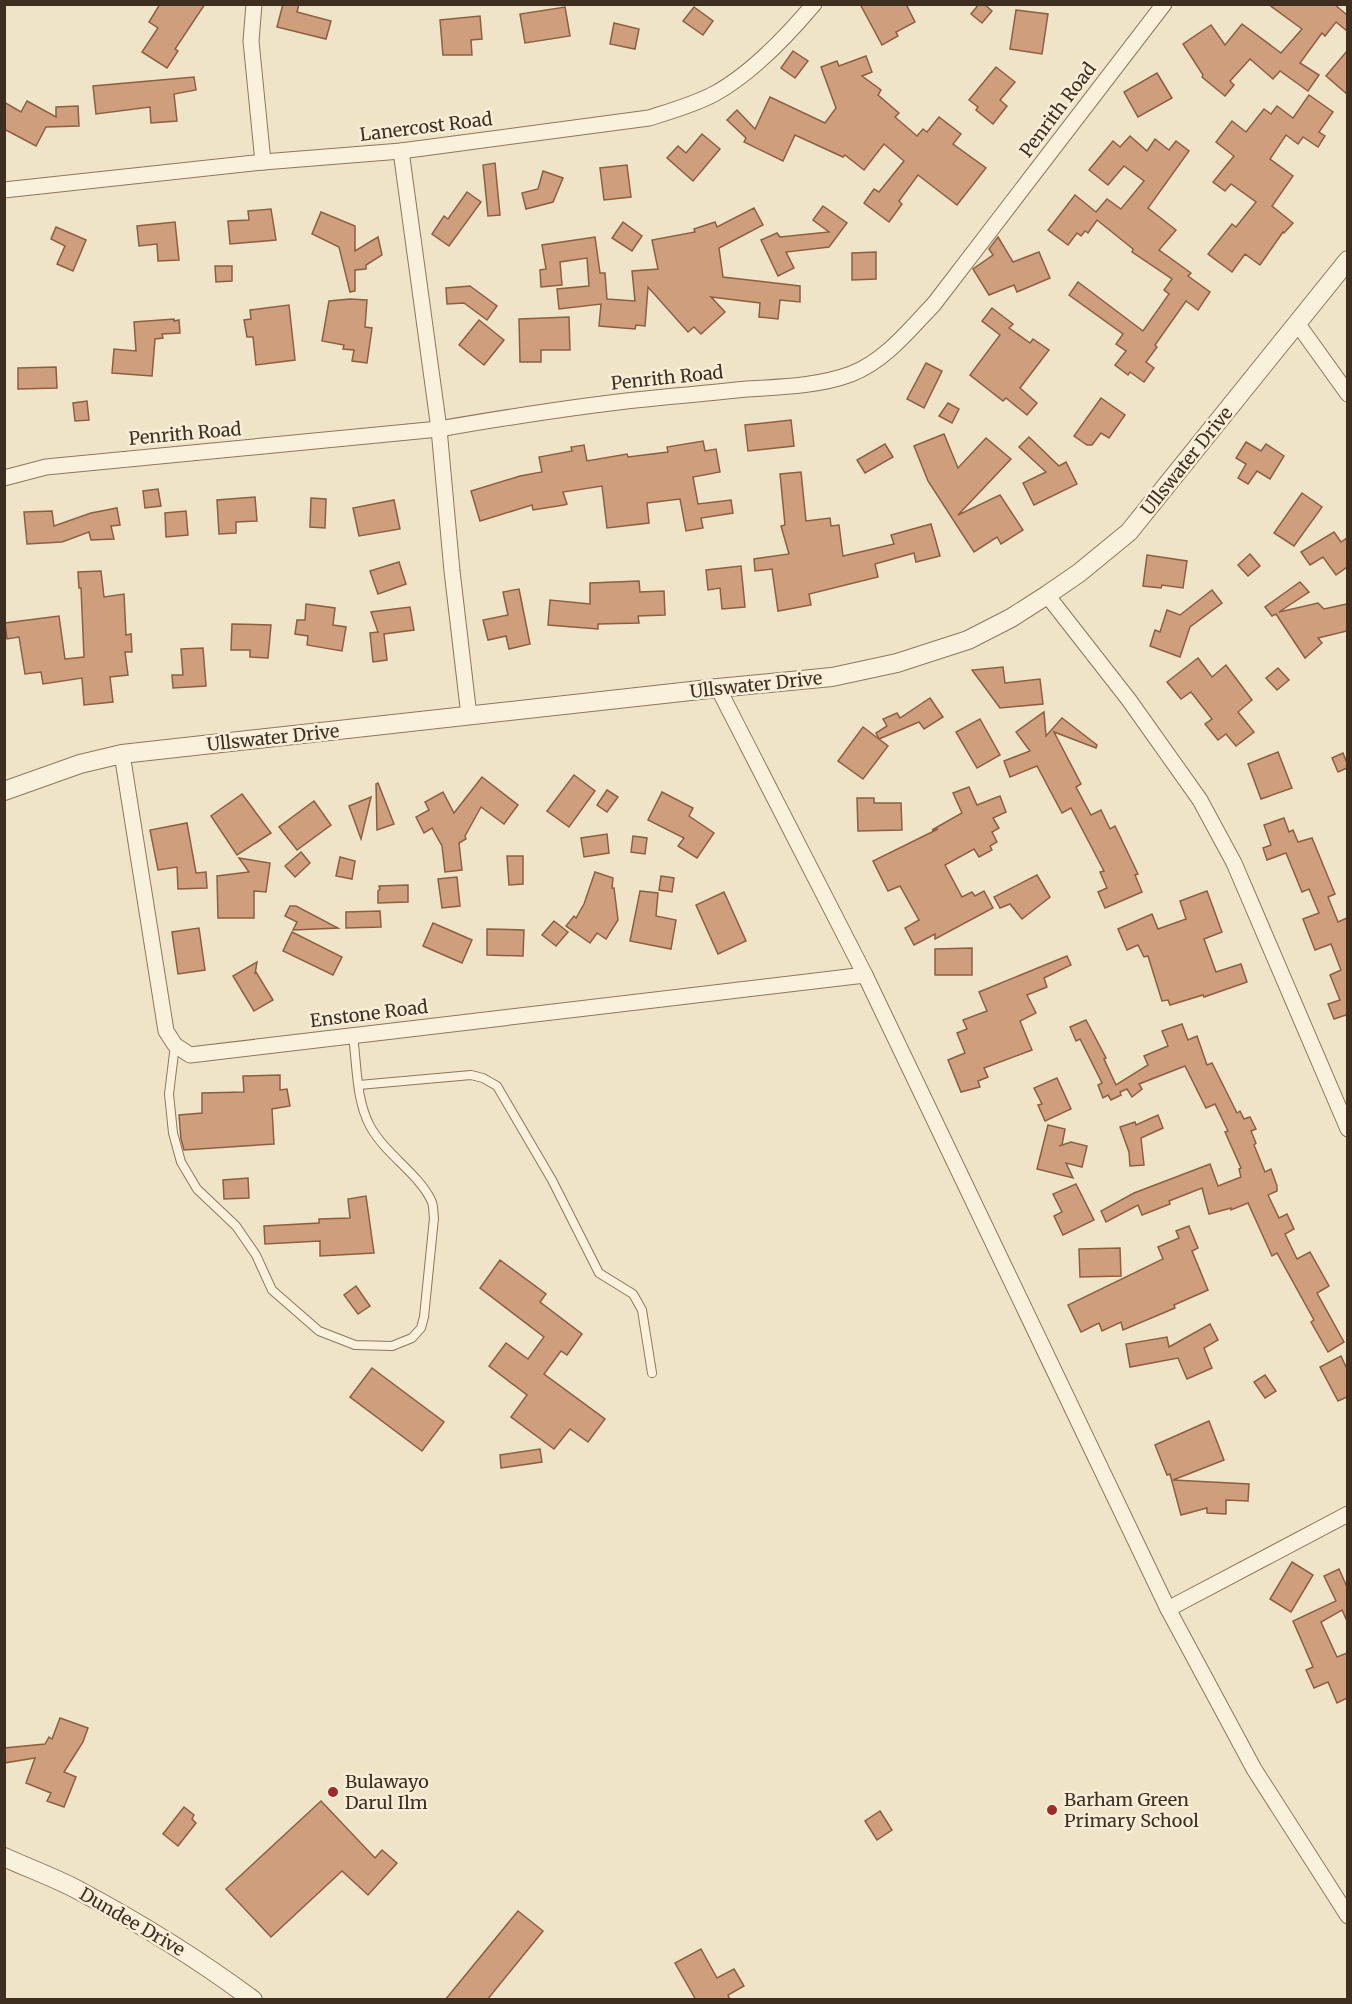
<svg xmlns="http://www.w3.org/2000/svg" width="1352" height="2004" viewBox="0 0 1352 2004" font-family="Merriweather,serif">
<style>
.building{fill:#cf9f7d;stroke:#8d5f41;stroke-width:1.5}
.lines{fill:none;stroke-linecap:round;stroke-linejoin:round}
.service-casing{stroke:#8d765c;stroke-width:10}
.minor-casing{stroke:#8d765c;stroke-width:17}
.tertiary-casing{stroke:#8d765c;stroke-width:20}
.service{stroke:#faf1dc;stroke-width:8}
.minor{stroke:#faf1dc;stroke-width:15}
.tertiary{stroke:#faf1dc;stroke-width:18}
.poi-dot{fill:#9e2a2b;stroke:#f7eed8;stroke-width:2}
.labels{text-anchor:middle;stroke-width:5;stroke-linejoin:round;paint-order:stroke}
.street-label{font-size:18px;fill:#3d2e20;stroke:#f7eed8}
.poi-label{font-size:18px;fill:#3d2e20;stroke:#f7eed8;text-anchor:start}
</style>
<rect width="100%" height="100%" fill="#f0e4c8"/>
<g class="building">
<polygon points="160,4 205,4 175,49 178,51 167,68 142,52 158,28 149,22"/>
<polygon points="283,4 299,4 297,12 331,21 326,39 277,27"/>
<polygon points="860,4 906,4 915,22 896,32 898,36 882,45"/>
<polygon points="979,4 984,4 992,11 982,23 971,14"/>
<polygon points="1268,4 1334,4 1347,15 1347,31 1336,22 1325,36 1322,33 1300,63 1319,75 1308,91 1280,71 1273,79 1250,59 1230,81 1234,85 1225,96 1202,77 1203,75 1183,44 1211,25 1225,45 1242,24 1281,53 1302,29"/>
<polygon points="565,7 570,36 525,43 520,14"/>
<polygon points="694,7 713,21 703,35 683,21"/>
<polygon points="1016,10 1048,14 1042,54 1010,49"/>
<polygon points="480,16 482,39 471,40 472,55 443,55 440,20"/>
<polygon points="614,23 639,29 635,49 610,44"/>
<polygon points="793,51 808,61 795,78 781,68"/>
<polygon points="1347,51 1347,94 1326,76"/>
<polygon points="866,56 872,72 862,76 881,90 878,95 899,113 895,117 917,136 923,129 927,132 939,117 961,134 953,144 986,168 957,205 918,175 899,201 902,204 889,222 864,203 874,189 879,192 904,161 884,144 864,170 845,155 843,157 795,135 783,161 744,142 746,138 727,120 737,110 755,129 770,97 825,123 836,108 821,67 837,61 839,66"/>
<polygon points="996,67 1015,82 1000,100 1007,106 993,124 976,110 978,107 969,100"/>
<polygon points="1157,73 1172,98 1138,117 1124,92"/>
<polygon points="194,77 196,90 174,94 177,121 151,123 150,107 96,114 93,86"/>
<polygon points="1309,95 1333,112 1319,132 1325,136 1318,147 1303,137 1298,144 1286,135 1270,159 1293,176 1272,206 1293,223 1284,233 1283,232 1260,265 1245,254 1232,272 1208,254 1232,224 1236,227 1256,202 1231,184 1225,191 1213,182 1234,156 1216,142 1232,121 1246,132 1264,109 1271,114 1277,106 1293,118"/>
<polygon points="27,101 56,117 56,107 78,106 79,126 46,127 36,146 4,129 4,102 21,112"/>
<polygon points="702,134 720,149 693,181 667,158 678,146 686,153"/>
<polygon points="1130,136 1147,151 1155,139 1169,150 1176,141 1189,151 1148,208 1176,230 1159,250 1191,273 1188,276 1210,292 1198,310 1186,301 1155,345 1157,347 1146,362 1154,368 1144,382 1130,372 1128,375 1115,365 1126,351 1116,344 1123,334 1069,295 1078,282 1143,331 1169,294 1164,290 1172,279 1132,252 1133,249 1097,220 1088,233 1085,231 1081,236 1077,233 1068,245 1048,230 1075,195 1096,212 1107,199 1121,209 1144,181 1124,166 1108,185 1089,170 1113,141 1120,147"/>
<polygon points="495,163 500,215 488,216 483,165"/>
<polygon points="627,165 631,197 604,200 600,168"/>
<polygon points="543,171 563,178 553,202 526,209 522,193 538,189"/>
<polygon points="467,192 481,202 449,246 432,234 444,216 448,219"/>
<polygon points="823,206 847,223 829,247 786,252 794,268 778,276 761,240 777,233 780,237 829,232 813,220"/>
<polygon points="754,208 763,225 719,248 723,277 800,286 800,302 780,300 778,319 759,317 760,303 711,297 725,312 701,334 694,327 688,332 648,287 645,326 636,325 635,329 599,326 601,304 559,309 557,289 589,286 587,258 560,262 562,285 541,287 540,270 546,269 542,245 595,237 600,273 605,273 607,299 635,301 632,271 658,269 652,240 695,232 694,229 715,222 717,227"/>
<polygon points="271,209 276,240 230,244 228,221 249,220 248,211"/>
<polygon points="321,212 355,226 355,251 378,237 382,255 366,265 366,269 355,270 355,291 350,292 339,247 312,234"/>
<polygon points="175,222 179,260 158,261 157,244 139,246 137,226"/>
<polygon points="623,222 642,236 632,251 612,238"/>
<polygon points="56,227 86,240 73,271 57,264 65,246 51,239"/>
<polygon points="998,237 1013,262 1039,252 1050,278 1017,292 1014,285 989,295 973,269 993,255 989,249"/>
<polygon points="876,252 876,279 852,280 852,253"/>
<polygon points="215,266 232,266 232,281 216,282"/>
<polygon points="470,286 497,306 487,320 464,303 447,304 446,288"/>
<polygon points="350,299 367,300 365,327 372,328 367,363 352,361 354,350 343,349 344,345 322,341 329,301"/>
<polygon points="289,305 295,360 256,365 253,337 247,337 244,320 251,319 250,310"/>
<polygon points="992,308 1013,324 1009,328 1030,343 1033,339 1049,350 1020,388 1037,403 1027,415 1006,398 1003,401 970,375 1000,335 982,321"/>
<polygon points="569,317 570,350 541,350 541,362 520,362 519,319"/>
<polygon points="174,319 174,321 179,320 180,333 162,334 163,338 155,339 152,376 112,373 114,349 136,351 134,322"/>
<polygon points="479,320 504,340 484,365 459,345"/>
<polygon points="926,363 942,371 924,408 907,399"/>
<polygon points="56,367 57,388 18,389 18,368"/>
<polygon points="1101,398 1125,415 1109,438 1101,433 1092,445 1087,445 1074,436"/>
<polygon points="87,401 89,420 75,421 73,403"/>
<polygon points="948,403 959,409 952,423 939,416"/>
<polygon points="791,420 794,446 748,451 745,425"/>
<polygon points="944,434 958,468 986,438 1011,459 958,515 1000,495 1023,530 1001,544 997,537 974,552 928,481 914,446"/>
<polygon points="1029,437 1059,466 1066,462 1077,484 1034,505 1023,483 1046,472 1019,447"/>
<polygon points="703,441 705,451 716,449 720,472 693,477 698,504 731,500 733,513 701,518 703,528 686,531 680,499 647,503 649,523 607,528 602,486 563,492 567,504 564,505 533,510 532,505 480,521 471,491 520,476 542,472 539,457 572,451 571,447 584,445 587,461 627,454 628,457 668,452 667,447"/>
<polygon points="1246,442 1261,451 1266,444 1284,456 1270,479 1257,471 1248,484 1238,478 1246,464 1236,458"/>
<polygon points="885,444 893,457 865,473 857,460"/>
<polygon points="801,472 806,521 830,518 831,526 839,525 843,556 894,544 891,535 931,524 940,556 916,562 914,553 875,564 878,577 809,594 811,605 778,611 772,569 755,571 754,559 789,554 781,526 785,525 780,474"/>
<polygon points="158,489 161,506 145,508 143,491"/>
<polygon points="1302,493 1322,507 1294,546 1274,533"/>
<polygon points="255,497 257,521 236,522 236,533 219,534 217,500"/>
<polygon points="311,498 326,499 325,528 310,527"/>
<polygon points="394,500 400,529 359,536 353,508"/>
<polygon points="117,508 120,525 111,526 114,539 91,540 89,532 62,542 27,544 24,512 52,511 54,526 91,513"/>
<polygon points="186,511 188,535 166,537 165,513"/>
<polygon points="1334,532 1341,542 1347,538 1347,567 1336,575 1323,557 1310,565 1301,552"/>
<polygon points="1250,554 1260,566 1248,576 1238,565"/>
<polygon points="1147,555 1187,561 1183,588 1162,585 1161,588 1143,586"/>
<polygon points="399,562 406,584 378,594 370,571"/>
<polygon points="741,566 745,607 722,609 720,588 708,590 706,570"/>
<polygon points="101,571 104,597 124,594 126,635 131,634 132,652 125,652 128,675 110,677 113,702 84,705 82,678 43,684 41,672 25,674 19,637 7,639 5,623 59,616 65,659 84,657 81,588 79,588 78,572"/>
<polygon points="639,581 640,592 664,591 665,615 638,616 639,623 598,624 598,629 548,625 550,600 590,604 590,583"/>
<polygon points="1300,582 1309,592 1279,612 1318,603 1324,609 1347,604 1347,631 1318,638 1322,643 1305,658 1276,614 1272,616 1265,607"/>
<polygon points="519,589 530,644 509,649 506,636 488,640 483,620 508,615 503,592"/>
<polygon points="1212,590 1222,603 1190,627 1180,657 1150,646 1155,630 1160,632 1167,610 1180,615"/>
<polygon points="306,604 335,608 333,625 346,627 342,651 307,645 308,636 295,634 297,620 305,620"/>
<polygon points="410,607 414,630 384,634 387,660 373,662 370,633 378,632 371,612"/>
<polygon points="232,624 271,625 268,658 250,657 250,650 231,650"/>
<polygon points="203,648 206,686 173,688 172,675 183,675 181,649"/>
<polygon points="1198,658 1212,677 1226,665 1252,700 1238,712 1254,732 1236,746 1226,734 1218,740 1205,724 1212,719 1191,692 1181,699 1167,682"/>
<polygon points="1003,667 1005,683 1040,679 1043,704 1000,708 972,670"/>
<polygon points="1278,668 1289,680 1277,690 1266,678"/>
<polygon points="930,698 943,717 924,729 919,722 879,739 876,733 887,726 883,719 897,713 900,718"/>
<polygon points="1044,712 1046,736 1062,718 1097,745 1096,748 1054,732 1081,784 1076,787 1091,815 1101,810 1110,829 1115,826 1138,874 1135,875 1142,892 1105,908 1098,892 1107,888 1100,872 1104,871 1071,808 1062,813 1037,766 1010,777 1004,761 1030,751 1016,732"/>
<polygon points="980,719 1000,755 977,768 956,732"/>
<polygon points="863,727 888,746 863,779 838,761"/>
<polygon points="1278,752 1292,788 1261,799 1248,764"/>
<polygon points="1343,753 1347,763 1347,768 1338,772 1332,758"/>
<polygon points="574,775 595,791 569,827 547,811"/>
<polygon points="482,777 518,805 504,824 481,807 465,836 466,839 459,843 462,870 445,872 442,846 432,828 424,833 416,817 429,810 425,802 443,792 454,813"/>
<polygon points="378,783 394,824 377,830 376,784"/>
<polygon points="969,787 977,805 1000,796 1006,812 993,818 999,828 992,832 997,842 990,846 992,850 979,857 974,849 945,865 962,897 972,892 975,896 984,891 993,908 935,939 935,934 914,945 905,928 919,920 900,886 888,891 873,861 938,829 932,830 962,813 953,793"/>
<polygon points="607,790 618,797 607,812 597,805"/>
<polygon points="662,792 693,808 689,816 714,833 697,858 678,846 684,838 648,820"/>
<polygon points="242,794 271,833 237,855 211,816"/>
<polygon points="371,797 361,839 349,806"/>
<polygon points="857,798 874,798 874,803 901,803 902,830 858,831"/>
<polygon points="314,801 331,825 297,850 279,827"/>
<polygon points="1284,818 1289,832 1293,830 1298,842 1312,838 1335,894 1328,897 1338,922 1347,918 1347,1017 1346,1015 1334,1019 1328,1004 1340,1000 1330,975 1341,970 1331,944 1315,950 1303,919 1319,913 1309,889 1302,892 1286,853 1267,860 1263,848 1271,845 1264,825"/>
<polygon points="187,823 196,873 206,872 207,888 178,889 177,867 158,870 150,830"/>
<polygon points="607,834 609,853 584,857 581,838"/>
<polygon points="633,836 647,838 645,854 631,852"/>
<polygon points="301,852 310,863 295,877 285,866"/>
<polygon points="507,856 523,856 523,884 509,885"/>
<polygon points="340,857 355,861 352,879 336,876"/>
<polygon points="239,858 270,863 266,892 254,891 254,918 218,918 217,876 249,872"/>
<polygon points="595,872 613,878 612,888 614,888 618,920 606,939 597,933 590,943 566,926 574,916 576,918 584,904"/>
<polygon points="1037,875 1050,897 1022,919 1010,904 1000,908 994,897"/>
<polygon points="661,876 674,878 672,892 659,890"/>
<polygon points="457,877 460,906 442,908 438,879"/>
<polygon points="408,885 408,902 378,903 378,891 380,889 379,886"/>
<polygon points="640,891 658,893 656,916 676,920 671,949 630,941"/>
<polygon points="1207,891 1222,932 1204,939 1216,972 1241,964 1247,982 1204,997 1203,995 1170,1005 1168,1000 1162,1001 1148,956 1144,957 1138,945 1127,950 1118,929 1152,914 1158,929 1186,919 1180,901"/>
<polygon points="724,892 746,941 718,954 696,905"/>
<polygon points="290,906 296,906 338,928 293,930 297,922 285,916"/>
<polygon points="380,911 381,927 346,928 346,912"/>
<polygon points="554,921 568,932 556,946 542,935"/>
<polygon points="433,923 472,940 462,963 423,946"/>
<polygon points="199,928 205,970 178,974 172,932"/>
<polygon points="487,929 524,930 523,956 487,955"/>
<polygon points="292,932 342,957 333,975 283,951"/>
<polygon points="972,948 972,975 935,975 935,949"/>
<polygon points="1067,956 1071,965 1044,978 1047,987 1027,995 1036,1013 1020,1021 1032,1050 984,1068 988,1077 978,1081 980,1087 961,1092 948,1060 965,1053 957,1033 967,1029 963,1020 987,1011 979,992"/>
<polygon points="257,962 255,974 256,972 273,1000 254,1011 233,976"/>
<polygon points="1086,1020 1106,1058 1104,1059 1116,1085 1148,1065 1144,1056 1168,1046 1162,1031 1182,1024 1188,1040 1197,1036 1207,1065 1212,1063 1237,1113 1240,1111 1244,1119 1250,1117 1256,1129 1251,1131 1256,1143 1254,1145 1265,1172 1271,1169 1277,1186 1277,1191 1268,1195 1279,1218 1287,1214 1294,1229 1285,1234 1297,1259 1310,1252 1329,1286 1317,1293 1344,1342 1328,1352 1311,1322 1314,1320 1277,1253 1272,1256 1248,1203 1231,1210 1231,1208 1209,1214 1202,1188 1169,1201 1170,1204 1142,1215 1138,1205 1106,1222 1101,1211 1134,1193 1210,1164 1218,1186 1241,1177 1239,1169 1241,1168 1225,1132 1228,1131 1215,1104 1206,1108 1185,1066 1139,1084 1142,1089 1132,1097 1127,1089 1120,1092 1121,1095 1111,1100 1108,1095 1103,1098 1098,1085 1102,1083 1080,1039 1076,1041 1070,1027"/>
<polygon points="280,1075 280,1090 287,1089 290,1106 272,1109 274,1144 184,1150 181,1139 179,1115 202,1113 202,1093 244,1092 243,1076"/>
<polygon points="1057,1078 1071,1109 1045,1121 1038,1105 1042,1104 1034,1088"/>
<polygon points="1158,1115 1163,1128 1141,1138 1144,1165 1130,1166 1129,1152 1120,1127 1135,1122 1136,1125"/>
<polygon points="1048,1125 1065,1129 1062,1145 1059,1146 1071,1142 1087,1146 1082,1167 1066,1163 1073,1178 1037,1169"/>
<polygon points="248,1178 249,1198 224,1199 223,1180"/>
<polygon points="1076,1184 1094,1220 1063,1235 1054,1216 1062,1212 1053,1194"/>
<polygon points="366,1196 374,1253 320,1256 320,1241 265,1244 264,1226 319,1223 319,1219 350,1218 348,1199"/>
<polygon points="1189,1226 1198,1248 1192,1251 1208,1290 1174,1305 1175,1308 1123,1330 1121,1322 1102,1331 1099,1323 1081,1332 1068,1305 1163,1259 1158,1247 1179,1238 1176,1231"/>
<polygon points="1120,1248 1121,1276 1080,1277 1079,1249"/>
<polygon points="500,1260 546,1294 540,1302 582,1334 567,1355 561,1351 544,1374 605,1419 588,1442 570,1429 554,1449 511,1417 527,1395 489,1366 506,1343 528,1359 544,1337 480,1288"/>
<polygon points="356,1286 370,1306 358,1314 344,1295"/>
<polygon points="1210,1324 1218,1340 1204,1348 1212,1368 1187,1379 1178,1358 1130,1367 1126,1344 1167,1337 1169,1347"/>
<polygon points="1341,1356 1347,1369 1347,1397 1338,1401 1320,1367"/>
<polygon points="372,1368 444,1422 422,1451 350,1397"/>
<polygon points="1265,1375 1276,1391 1265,1398 1254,1382"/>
<polygon points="1209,1421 1224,1460 1173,1480 1249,1484 1248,1501 1226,1500 1226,1514 1207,1513 1207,1508 1181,1515 1170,1474 1167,1475 1155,1445"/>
<polygon points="540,1449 542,1462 501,1468 500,1455"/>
<polygon points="1292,1562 1313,1575 1291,1612 1270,1599"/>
<polygon points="1339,1569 1347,1587 1347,1621 1342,1610 1321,1622 1337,1657 1347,1653 1347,1698 1337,1703 1328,1682 1314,1688 1306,1670 1313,1667 1293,1621 1336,1601 1324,1576"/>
<polygon points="60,1718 88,1728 83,1742 64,1772 76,1777 64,1807 47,1801 51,1793 26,1783 35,1758 4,1763 4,1748 45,1744 49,1737 52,1739"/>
<polygon points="321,1801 375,1858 382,1850 397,1863 368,1895 342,1871 271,1937 226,1889"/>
<polygon points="184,1807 194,1815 192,1819 196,1823 178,1846 163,1834"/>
<polygon points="880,1811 892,1830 877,1840 865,1821"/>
<polygon points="518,1911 543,1931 487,2000 445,2000"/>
<polygon points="701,1949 717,1978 734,1969 744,1986 728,1995 730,2000 696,2000 675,1963"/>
</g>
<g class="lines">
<defs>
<g id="service">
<path d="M175 1045 169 1094 173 1133 181 1162 197 1189 236 1226 256 1255 272 1290 319 1331 355 1345 392 1346 412 1338 421 1328 424 1317 434 1218C433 1213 434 1205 431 1200 418 1173 385 1154 370 1126 356 1100 357 1065 353 1036"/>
<polyline points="359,1085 471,1075 483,1078 497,1086 552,1180 599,1273 633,1294 642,1310 652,1373"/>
</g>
<g id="minor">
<polyline points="254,4 251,41 263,162"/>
<polyline points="401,151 439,429 452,571 469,716"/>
<path d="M4 190 263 162 401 151 649 118C671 111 693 105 714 94 751 74 787 36 814 4"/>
<polyline points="1297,323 1348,394"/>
<path d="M4 478 46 467 439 429C514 416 590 404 665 397 693 394 720 392 747 389 781 387 819 386 851 374 885 361 910 329 934 304L1164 4"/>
<polyline points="1047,595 1129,700 1200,800 1234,863 1348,1129"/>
<polyline points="718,688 865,975 1168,1609 1254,1769 1348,1916"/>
<polyline points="122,754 166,1031 175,1045 190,1055 865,975"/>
<polyline points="1168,1609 1348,1514"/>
</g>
<g id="tertiary">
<polyline points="4,791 80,764 122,754 718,688 832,677 897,663 968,640 1011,618 1047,595 1079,573 1129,532 1348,260"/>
<path d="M4 1857C28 1868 53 1877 76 1889 138 1922 197 1958 253 2000"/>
</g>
</defs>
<use href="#service" class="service-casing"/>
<use href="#minor" class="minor-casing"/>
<use href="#tertiary" class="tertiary-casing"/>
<use href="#service" class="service"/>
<use href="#minor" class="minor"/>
<use href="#tertiary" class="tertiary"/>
</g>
<g class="poi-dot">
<circle cx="333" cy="1792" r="6"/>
<circle cx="1052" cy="1810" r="6"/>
</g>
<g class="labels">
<g class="street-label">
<text transform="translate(1058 110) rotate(-53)" y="6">Penrith Road</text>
<text transform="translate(426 127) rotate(-7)" y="6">Lanercost Road</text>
<text transform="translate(667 378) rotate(-6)" y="6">Penrith Road</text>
<text transform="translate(185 434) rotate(-5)" y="6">Penrith Road</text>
<text transform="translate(1187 461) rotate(-51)" y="6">Ullswater Drive</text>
<text transform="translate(756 685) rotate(-6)" y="6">Ullswater Drive</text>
<text transform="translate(273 738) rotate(-6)" y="6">Ullswater Drive</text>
<text transform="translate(369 1014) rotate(-7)" y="6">Enstone Road</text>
<text transform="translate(132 1922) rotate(30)" y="6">Dundee Drive</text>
</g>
<g class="poi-label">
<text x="345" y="1788">Bulawayo<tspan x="345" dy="21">Darul Ilm</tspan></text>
<text x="1064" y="1806">Barham Green<tspan x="1064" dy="21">Primary School</tspan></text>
</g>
</g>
<rect width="1352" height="2004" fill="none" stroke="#3d2e20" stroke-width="12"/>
</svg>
